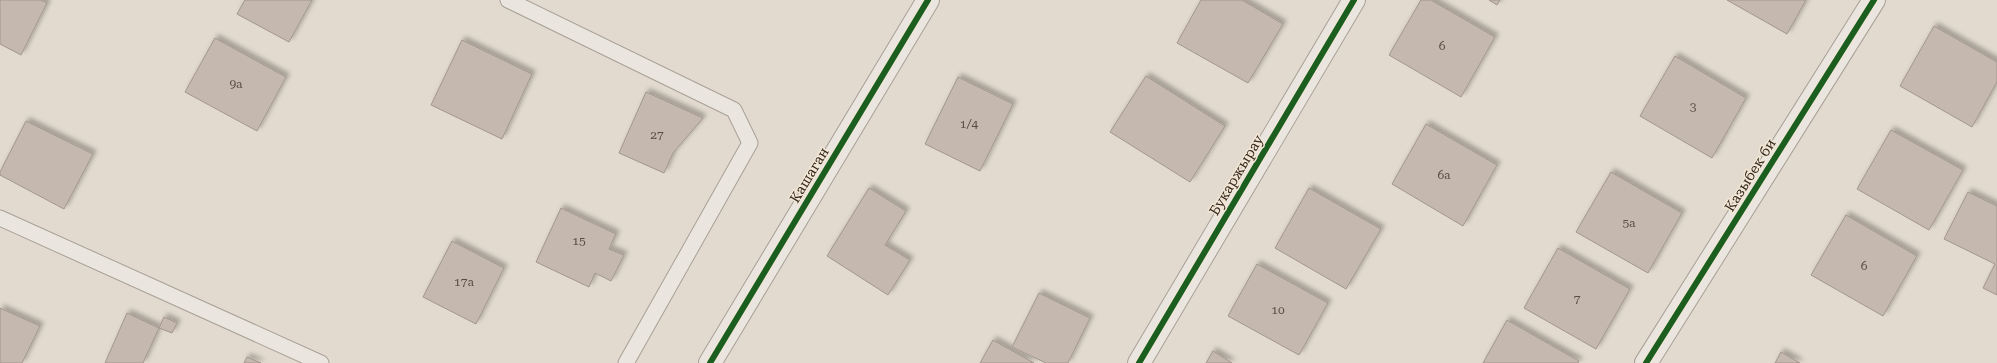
<svg xmlns="http://www.w3.org/2000/svg" width="1997" height="363" viewBox="0 0 1997 363" font-family="'Roboto Serif',serif">
<style>
.building{fill:#c5b9af;stroke:#a2968d;filter:url(#shadow)}
.lines{fill:none;stroke-linecap:round;stroke-linejoin:round}
.service-casing{stroke:#a7a097;stroke-width:17}
.minor-casing{stroke:#a7a097;stroke-width:24}
.tertiary-casing{stroke:#a7a097;stroke-width:24}
.service{stroke:#eae6df;stroke-width:15}
.minor{stroke:#eae6df;stroke-width:22}
.tertiary{stroke:#eae6df;stroke-width:22}
.cycleway-casing{stroke:#f2e7d5;stroke-width:8}
.cycleway{stroke:#1b5e20;stroke-width:6}
.labels{text-anchor:middle;stroke-width:3;stroke-linejoin:round;paint-order:stroke}
.number-label{font-size:12px;fill:#594c44}
.street-label{font-size:14px;fill:#352820;stroke:#f2e7d5}
</style>
<defs>
<filter id="shadow"><feDropShadow dx="3.5" dy="-3.5" stdDeviation="2" flood-color="#0004"/></filter>
</defs>
<rect width="100%" height="100%" fill="#e2dace"/>
<g class="building">
<polygon points="0,0 41,0 47,3 21,55 0,44"/>
<polygon points="245,0 312,0 289,42 237,14"/>
<polygon points="1201,0 1242,0 1283,24 1248,83 1177,43"/>
<polygon points="1421,0 1431,0 1495,37 1461,97 1389,55"/>
<polygon points="1489,0 1500,0 1497,5"/>
<polygon points="1727,0 1806,0 1787,34"/>
<polygon points="1934,26 1997,62 1997,82 1972,127 1900,86"/>
<polygon points="215,38 286,77 257,131 185,92"/>
<polygon points="462,40 532,74 502,139 431,105"/>
<polygon points="1675,56 1746,98 1712,158 1640,116"/>
<polygon points="1146,76 1225,126 1190,182 1110,132"/>
<polygon points="958,77 1013,104 980,171 925,144"/>
<polygon points="646,92 703,118 673,153 664,173 619,153"/>
<polygon points="26,121 93,154 64,209 0,175 0,172"/>
<polygon points="1426,124 1497,165 1463,226 1392,184"/>
<polygon points="1891,130 1963,170 1929,230 1857,189"/>
<polygon points="1611,172 1682,213 1648,273 1576,232"/>
<polygon points="869,188 906,211 885,245 910,260 888,295 827,256"/>
<polygon points="1309,188 1381,229 1346,289 1275,248"/>
<polygon points="1968,192 1997,206 1997,295 1983,288 1995,264 1944,239"/>
<polygon points="561,208 616,234 609,249 624,255 611,281 595,273 589,287 536,262"/>
<polygon points="1846,215 1917,256 1883,316 1811,275"/>
<polygon points="452,241 504,268 476,324 423,297"/>
<polygon points="1558,248 1630,289 1596,349 1524,308"/>
<polygon points="1257,264 1328,303 1299,355 1228,316"/>
<polygon points="1039,293 1090,318 1068,363 1046,363 1012,347"/>
<polygon points="0,308 40,326 22,363 0,363"/>
<polygon points="127,313 159,328 143,363 105,363"/>
<polygon points="164,317 177,323 172,333 159,328"/>
<polygon points="1507,320 1579,361 1578,363 1483,363"/>
<polygon points="993,340 1034,363 980,363"/>
<polygon points="1213,351 1232,363 1206,363"/>
<polygon points="1781,352 1800,363 1775,363"/>
<polygon points="247,357 261,363 244,363"/>
</g>
<g class="lines">
<defs>
<g id="service">
<polyline points="508,0 734,110 750,143 626,363"/>
<polyline points="0,218 321,363"/>
</g>
<g id="minor">
<polyline points="1139,363 1354,0"/>
<polyline points="1646,363 1874,0"/>
</g>
<polyline id="tertiary" points="710,363 928,0"/>
</defs>
<use href="#service" class="service-casing"/>
<use href="#minor" class="minor-casing"/>
<use href="#tertiary" class="tertiary-casing"/>
<use href="#service" class="service"/>
<use href="#minor" class="minor"/>
<use href="#tertiary" class="tertiary"/>
<defs>
<g id="cycleway">
<polyline points="710,363 928,0"/>
<polyline points="1139,363 1354,0"/>
<polyline points="1646,363 1874,0"/>
</g>
</defs>
<use href="#cycleway" class="cycleway-casing"/>
<use href="#cycleway" class="cycleway"/>
</g>
<g class="labels">
<g class="number-label">
<text x="1442" y="50">6</text>
<text x="236" y="88">9а</text>
<text x="1693" y="111">3</text>
<text x="969" y="128">1/4</text>
<text x="657" y="139">27</text>
<text x="1444" y="179">6а</text>
<text x="1629" y="227">5а</text>
<text x="579" y="245">15</text>
<text x="1864" y="270">6</text>
<text x="464" y="286">17а</text>
<text x="1577" y="303">7</text>
<text x="1278" y="314">10</text>
</g>
<g class="street-label">
<text transform="translate(809 175) rotate(-59)" y="5">Кашаган</text>
<text transform="translate(1236 175) rotate(-59)" y="5">Букаржырау</text>
<text transform="translate(1750 175) rotate(-58)" y="5">Казыбек би</text>
</g>
</g>
</svg>
